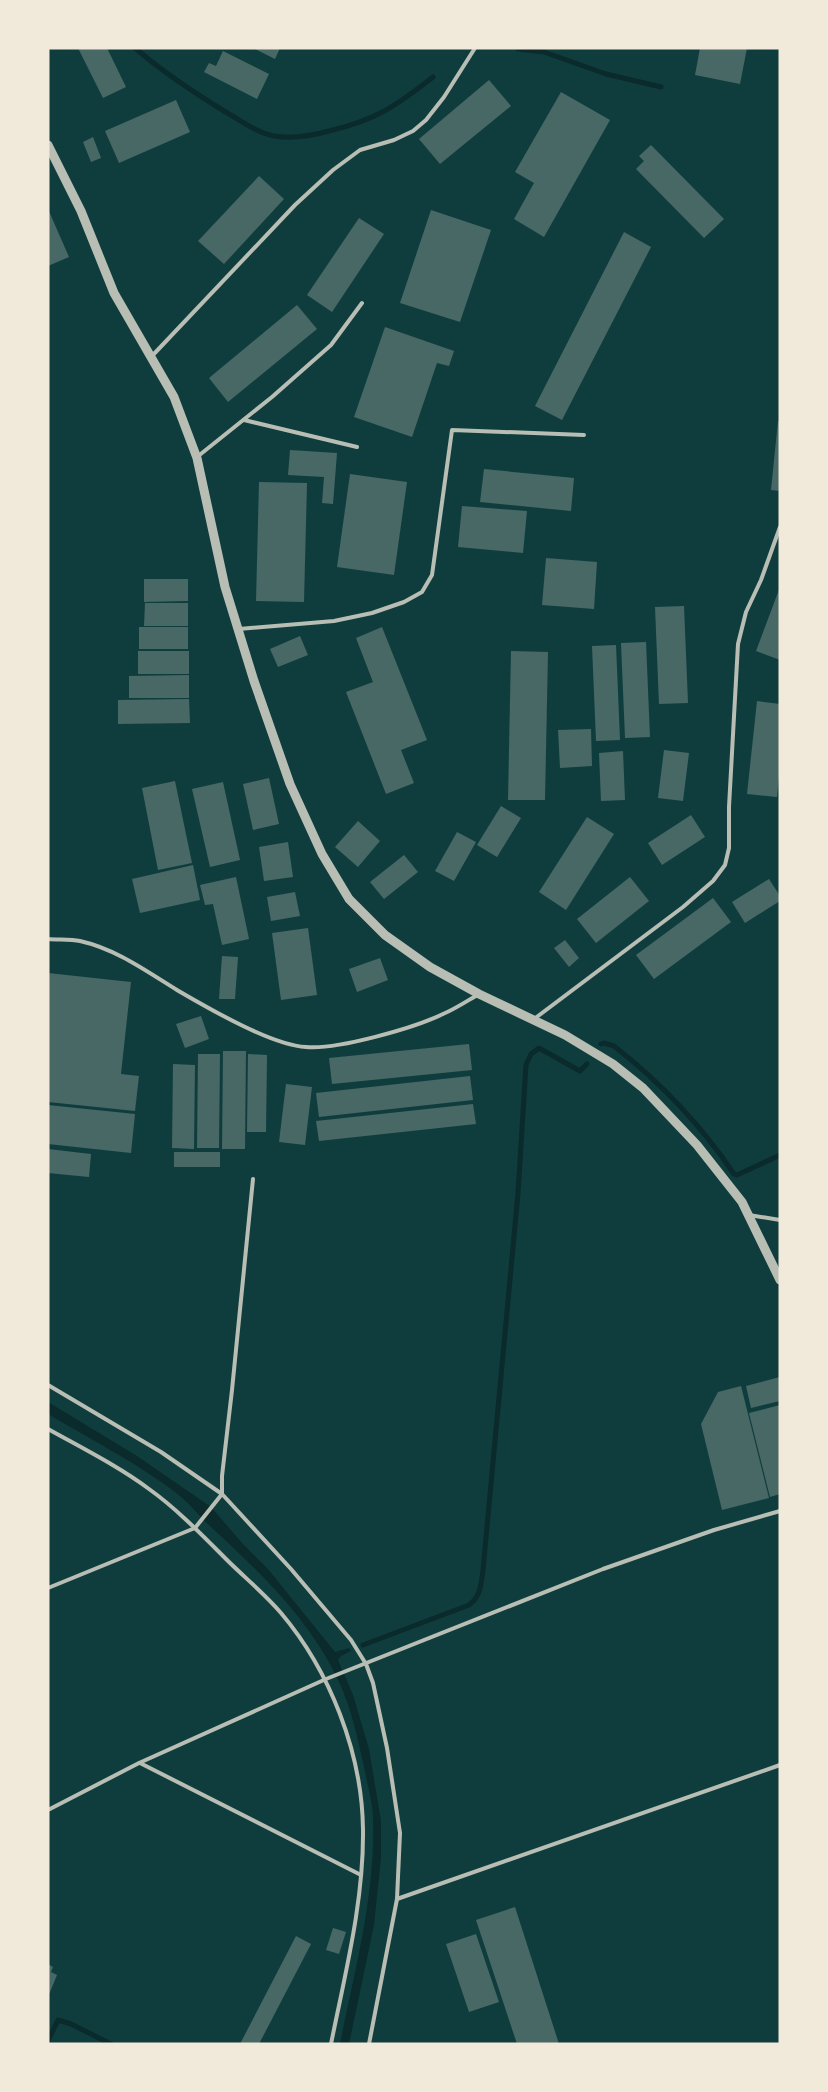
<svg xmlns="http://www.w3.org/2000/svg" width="828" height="2092" viewBox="0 0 828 2092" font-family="'Fira Sans Condensed',sans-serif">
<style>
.water{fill:#0a2a2b}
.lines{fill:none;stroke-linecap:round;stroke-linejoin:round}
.stream{stroke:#0a2a2b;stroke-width:5}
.building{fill:#486865}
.service{stroke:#b8beb3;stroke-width:4}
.tertiary{stroke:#b8beb3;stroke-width:9}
</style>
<rect width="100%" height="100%" fill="#0f3d3e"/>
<path class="water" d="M48 1402 137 1456 211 1507 242 1543 268 1569 335 1652 349 1648 351 1651 341 1656 338 1660 353 1695 369 1749 381 1821V1858L374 1925 349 2044H340C355 1969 376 1893 373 1816 372 1798 366 1780 363 1762 357 1736 351 1708 340 1684 312 1622 261 1573 211 1527 200 1517 190 1504 179 1495 139 1464 92 1440 48 1414Z"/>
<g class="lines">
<g class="stream">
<path d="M135 48C164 73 196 94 229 114 243 122 258 133 274 136 292 139 311 136 329 131 376 120 396 106 433 77"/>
<polyline points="518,49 544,52 606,74 661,87"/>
<path d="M601 1044 604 1043 614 1046C660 1082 701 1125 734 1174L737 1175 780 1155"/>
<path d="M363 1645 469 1605C481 1596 481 1584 483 1570L518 1193 526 1065 531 1054 539 1048 580 1071 587 1064"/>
<polyline points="48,2041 58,2020 71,2024 111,2044"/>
</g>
</g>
<g class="building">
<polygon points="78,48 107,48 126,87 103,98"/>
<polygon points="253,48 280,48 275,59"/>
<polygon points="700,48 747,48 740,84 695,75"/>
<polygon points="223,51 269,74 257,99 204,72 209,63 216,66"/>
<polygon points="489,80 511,106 440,164 419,139"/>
<polygon points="561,92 610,120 544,237 514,219 534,183 515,172"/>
<polygon points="176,100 190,132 119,163 105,131"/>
<polygon points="93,137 101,158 91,162 83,142"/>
<polygon points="651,145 724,219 704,238 636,169 644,161 639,156"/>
<polygon points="259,176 284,199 224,264 198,241"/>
<polygon points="48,209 69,257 48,266"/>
<polygon points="431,210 491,230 460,322 400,303"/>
<polygon points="359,218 384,234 332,312 307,295"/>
<polygon points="624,232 651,247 562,420 535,406"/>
<polygon points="297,305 317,329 228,402 209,378"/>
<polygon points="385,327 454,351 449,366 437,363 412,437 354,417"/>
<polygon points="778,421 780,421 780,491 771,490"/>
<polygon points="290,450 337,453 333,504 322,503 324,477 288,475"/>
<polygon points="484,469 574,478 571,511 480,502"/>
<polygon points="350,474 407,482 394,575 337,567"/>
<polygon points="259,482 307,483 304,602 256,601"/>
<polygon points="462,506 527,511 523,553 458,547"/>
<polygon points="546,558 597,562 594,609 542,605"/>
<polygon points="144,579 188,579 188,601 144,602"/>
<polygon points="780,587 780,660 756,651"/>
<polygon points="145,603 188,603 188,626 144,626"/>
<polygon points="684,606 688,703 659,704 655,607"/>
<rect x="139" y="627" width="49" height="22"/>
<polygon points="382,627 427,740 401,750 414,783 386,794 346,692 373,682 356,638"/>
<polygon points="300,636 308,655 278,667 270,649"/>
<polygon points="646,642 650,737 625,738 621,643"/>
<polygon points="616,645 620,740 596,741 592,646"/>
<rect x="138" y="651" width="51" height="23"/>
<polygon points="511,651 548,652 545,800 508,800"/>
<polygon points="189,675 189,698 129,698 129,676"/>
<polygon points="189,699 190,723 118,724 118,700"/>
<polygon points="757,701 780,704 780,765 777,797 747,794"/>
<polygon points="591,729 592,766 560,768 558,730"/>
<polygon points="664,750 689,753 683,801 658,798"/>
<polygon points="623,751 625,800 601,801 599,753"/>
<polygon points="269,778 279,824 253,830 243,784"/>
<polygon points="175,781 192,863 158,870 142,788"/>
<polygon points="223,782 240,860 210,867 192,789"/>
<polygon points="501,806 521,818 497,857 477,845"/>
<polygon points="691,815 705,837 662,865 648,843"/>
<polygon points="587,817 614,834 566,910 539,892"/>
<polygon points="358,821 380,841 358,867 335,847"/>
<polygon points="457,832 476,842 454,881 435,871"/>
<polygon points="288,842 293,877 264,881 259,847"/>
<polygon points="404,855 418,872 384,899 370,882"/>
<polygon points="193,865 200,900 140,913 132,879"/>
<polygon points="236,877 249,939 222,945 213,904 205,905 200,885"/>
<polygon points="630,877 649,901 596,943 577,919"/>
<polygon points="769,879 780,896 780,901 745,923 732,902"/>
<polygon points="295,892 300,916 271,921 267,897"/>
<polygon points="713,898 731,922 654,979 636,955"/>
<polygon points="308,928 317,995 281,1000 272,933"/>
<polygon points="565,940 579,958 569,967 554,948"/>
<polygon points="222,956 238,957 235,999 219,999"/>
<polygon points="380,958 388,980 357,992 349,969"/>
<polygon points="48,973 131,982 121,1074 139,1076 135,1111 48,1102"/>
<polygon points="201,1016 209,1039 185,1048 176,1024"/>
<polygon points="469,1044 472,1070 332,1084 329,1058"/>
<polygon points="223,1051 246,1051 245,1149 222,1149"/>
<polygon points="198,1054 220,1054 219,1148 197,1148"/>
<polygon points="248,1054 267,1055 266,1132 247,1132"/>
<polygon points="173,1064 195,1065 194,1149 172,1148"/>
<polygon points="470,1076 473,1100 319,1117 316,1093"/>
<polygon points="286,1084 312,1087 305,1145 279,1142"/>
<polygon points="473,1104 476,1124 319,1141 316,1121"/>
<polygon points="48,1105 135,1114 131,1153 48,1144"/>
<polygon points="48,1149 91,1154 89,1177 48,1173"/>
<rect x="174" y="1152" width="46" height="15"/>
<polygon points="780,1377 780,1401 751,1408 746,1386"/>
<polygon points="741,1386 769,1498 722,1510 701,1424 718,1392"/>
<polygon points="780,1405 780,1494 770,1497 749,1413"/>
<polygon points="515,1907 559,2044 517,2044 476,1920"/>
<polygon points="333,1928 346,1932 339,1954 326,1950"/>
<polygon points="476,1934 499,2002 469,2012 446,1944"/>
<polygon points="296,1936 311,1944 259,2044 240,2044"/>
<polygon points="48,1964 53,1967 51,1972 57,1975 48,1997"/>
</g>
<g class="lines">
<g class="service">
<polyline points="152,356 295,205 333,170 360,150 394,140 413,131 426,120 444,97 475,48"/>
<polyline points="244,420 357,447"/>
<polyline points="197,457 272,397 331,345 362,303"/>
<polyline points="239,629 334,621 372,613 404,602 422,592 432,575 452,430 584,435"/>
<path d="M48 939C58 940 70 939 80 941 116 949 146 971 177 990 208 1008 271 1045 306 1047 337 1050 414 1028 443 1014 455 1009 467 1001 479 994"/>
<polyline points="534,1019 683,907 713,881 725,865 729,848 729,807 738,644 746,612 761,580 780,527"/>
<polyline points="749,1215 780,1220"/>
<polyline points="48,1385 161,1452 222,1494 291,1569 351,1640 366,1664 373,1683 387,1748 400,1833 397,1899 369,2044"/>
<path d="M48 1429C82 1448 118 1466 149 1489 177 1509 202 1535 226 1559 244 1577 265 1594 281 1613 330 1671 362 1753 363 1829 364 1901 345 1974 331 2044"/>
<polyline points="48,1588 195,1528 222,1494 222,1476 232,1390 253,1179"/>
<polyline points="140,1763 361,1875"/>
<polyline points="48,1810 139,1763 326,1679 603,1569 714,1530 780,1511"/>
<polyline points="397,1899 780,1765"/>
</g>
<polyline class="tertiary" points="48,145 81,211 114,293 174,397 197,458 225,587 254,681 290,784 322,854 349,899 385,935 430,967 479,994 565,1035 613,1064 643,1088 697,1145 742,1202 780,1280"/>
</g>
<rect width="828" height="2092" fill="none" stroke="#f1e9da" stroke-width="99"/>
</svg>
